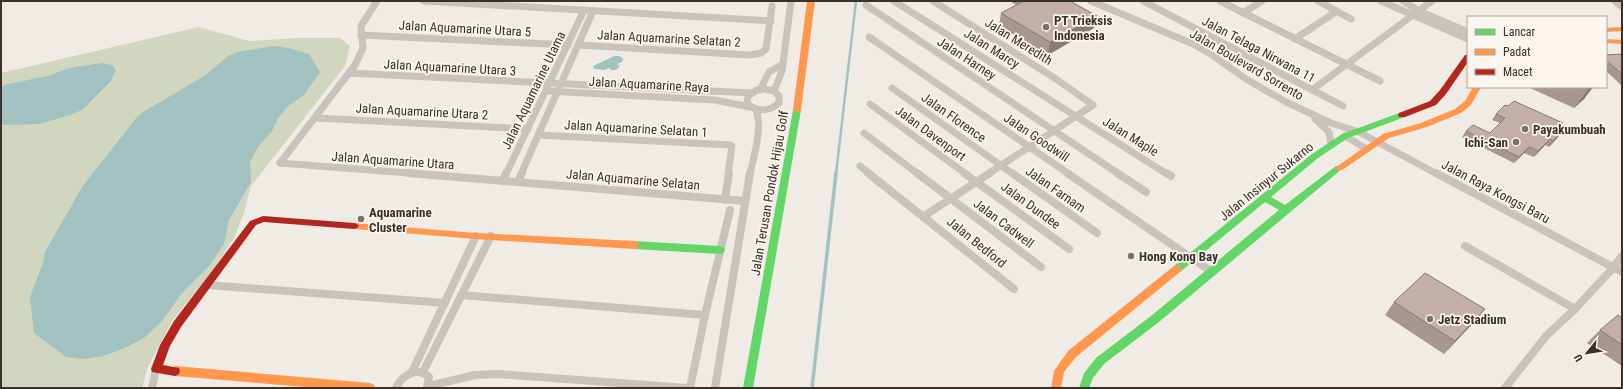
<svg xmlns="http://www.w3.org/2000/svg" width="1623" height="389" viewBox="0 0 1623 389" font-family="'Roboto Condensed',sans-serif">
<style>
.green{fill:#d1d6bf}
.water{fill:#a1c2c1}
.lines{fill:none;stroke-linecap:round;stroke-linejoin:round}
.stream-far1{stroke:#a1c2c1;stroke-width:2.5}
.stream{stroke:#a1c2c1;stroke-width:3.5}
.street-far1{stroke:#c9c3be;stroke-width:7}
.street{stroke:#c9c3be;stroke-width:8}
.fast{fill:#63d668;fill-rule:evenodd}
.slow{fill:#ff974d;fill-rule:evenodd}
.jam{fill:#b3261e;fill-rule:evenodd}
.wall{fill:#a89690}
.shaded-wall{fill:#887a75}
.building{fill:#c3afa7;stroke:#887a75}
.poi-dot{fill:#7a716c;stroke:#fbf5ee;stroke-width:1.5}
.labels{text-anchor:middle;stroke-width:3.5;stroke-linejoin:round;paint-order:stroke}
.poi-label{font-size:13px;font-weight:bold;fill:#3b302b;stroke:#fbf5ee;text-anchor:start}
.street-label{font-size:13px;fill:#3b302b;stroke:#fbf5ee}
</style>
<rect width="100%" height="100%" fill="#f0ebe5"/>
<polygon class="green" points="199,27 249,41 298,38 340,38 350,46 345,66 251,186 244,213 234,238 213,270 172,321 148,367 142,388 1,388 1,73"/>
<g class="water">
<polygon points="274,46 289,48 309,54 320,72 304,95 288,106 278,118 272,131 258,147 250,162 251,182 229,220 224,244 209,266 182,293 162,321 145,337 125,348 103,356 83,359 66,357 34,333 30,297 43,263 45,252 82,187 137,117 143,112 206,75 228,56 237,52"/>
<polygon points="614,56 620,56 623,59 622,62 617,64 620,66 616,70 611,70 609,68 604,70 594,69 593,66"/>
<polygon points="102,63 112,65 116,70 111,81 82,110 70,115 40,124 1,125 1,87 8,84 48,76 69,68"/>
</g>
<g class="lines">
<polyline class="stream-far1" points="836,174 856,1"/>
<polyline class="stream" points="812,388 836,173"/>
<g class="street-far1">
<polyline points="424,1 771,21"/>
<polyline points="894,1 1167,174"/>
<polyline points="933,1 1056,79 1093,105 988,174"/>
<polyline points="1091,1 1193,44 1209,53 1246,79 1286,102 1331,123 1359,132 1437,174"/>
<polyline points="1143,1 1343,106"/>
<polyline points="1220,1 1380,81"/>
<polyline points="1318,1 1351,19"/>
<polyline points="1381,1 1468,39"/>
<polyline points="1403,1 1419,11 1468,32"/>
<polyline points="1615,1 1622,7"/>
<polyline points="866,5 1119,174"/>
<polyline points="1243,13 1262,1"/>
<polyline points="361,35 568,45"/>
<polyline points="869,37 1069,174"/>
<polyline points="1295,39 1337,11"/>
<polyline points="578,45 750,55 761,53 766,49 772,6"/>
<polyline points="349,73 751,93"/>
<polyline points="892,88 1013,174"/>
<path d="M764 89 774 91 779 96V103C769 112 757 112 747 104L748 96 757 90Z"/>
<polyline points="760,90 769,72 783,64"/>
<polyline points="1312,90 1432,1"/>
<polyline points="546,91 715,100 750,107"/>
<polyline points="774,91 782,71 791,1"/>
<polyline points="870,104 966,174"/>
<polyline points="316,118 528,129"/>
<polyline points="1315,119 1329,132 1331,144"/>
<polyline points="864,133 918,174"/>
<polyline points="538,135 730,145 732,146 728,174"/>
<polyline points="1345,136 1367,149"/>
<polyline points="280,163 421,174"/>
<polyline points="280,163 355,65 363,48 361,26 377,1"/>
<polyline points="860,166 870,174"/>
<polyline points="506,174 584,10"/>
<polyline points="521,174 593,11"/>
<path d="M750 174C754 154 763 129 756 110"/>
</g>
<g class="street">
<polyline points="408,173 745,201"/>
<polyline points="868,173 1014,289"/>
<polyline points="917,173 1041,267"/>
<polyline points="964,173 1069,249"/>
<polyline points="1012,173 1097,233"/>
<polyline points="1067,173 1212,272"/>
<polyline points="1117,173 1146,192"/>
<polyline points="1166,173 1171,176"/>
<polyline points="1436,173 1622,272"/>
<polyline points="503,180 506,173"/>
<polyline points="518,181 522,173"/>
<polyline points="725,200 729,173"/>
<polyline points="924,216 990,173"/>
<polyline points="1465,246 1575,309"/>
<polyline points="208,285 445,303"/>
<polyline points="461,295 705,315"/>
<polyline points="412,372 476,236"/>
<polyline points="423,372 491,236"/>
<polyline points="429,386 475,375 498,374 687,388"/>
<polyline points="152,388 156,369"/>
<path d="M396 388C402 375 417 366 429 377L427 388"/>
<polyline points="690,388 705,315 730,210"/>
<polyline points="715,388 750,173"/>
<polyline points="1505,388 1546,336 1575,309 1613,268 1622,256"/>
</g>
<g class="fast">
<polygon points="797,107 801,110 753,388 743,388 793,110"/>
<polygon points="1402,112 1405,113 1406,115 1405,117 1348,138 1318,158 1271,197 1285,205 1336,166 1342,166 1343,168 1159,322 1104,364 1093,378 1089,388 1079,388 1084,373 1096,358 1151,316 1279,210 1265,202 1180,272 1174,272 1172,269 1174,266 1312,154 1342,134"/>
<polygon points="634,241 720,246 723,247 725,250 723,253 720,254 634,249 631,248 629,245 631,242"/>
</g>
<g class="slow">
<polygon points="807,1 815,1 801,110 797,113 793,110"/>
<polygon points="1622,27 1622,31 1606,32 1606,28"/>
<polygon points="1606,39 1622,40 1622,44 1606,43"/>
<polygon points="1473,87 1481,87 1471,105 1461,113 1427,127 1389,138 1342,170 1336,170 1335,168 1383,134 1421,123 1455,109 1465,101"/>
<polygon points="354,223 476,233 634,241 637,242 639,245 637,248 634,249 476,239 354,229 351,228 349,226 351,224"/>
<polygon points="1177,265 1180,266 1182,269 1180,272 1076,357 1064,372 1061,388 1051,388 1054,371 1068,351 1174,266"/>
<polygon points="175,366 370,383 374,385 375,388 317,388 175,376 171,374 170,371 171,368"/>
</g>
<g class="jam">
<polygon points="1465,55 1468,55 1468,62 1446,94 1436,105 1405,117 1399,117 1398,115 1399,113 1430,101 1440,90"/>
<polygon points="263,216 354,223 357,224 359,226 357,228 354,229 264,222 256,225 181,327 170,346 163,365 179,368 180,371 179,374 175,376 152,372 151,369 160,345 174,321 250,221"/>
</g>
</g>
<g class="wall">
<polygon points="1010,1 1070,1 1097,16 1094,28 1048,55 999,26 1001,13 1016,5"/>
<polygon points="1622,54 1622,86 1606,71 1606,55"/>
<polygon points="1528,87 1593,87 1584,99 1574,108"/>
<polygon points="1496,114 1558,129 1558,137 1549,147 1545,145 1534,157 1524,153 1514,163 1462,137 1466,131 1490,133 1500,123 1492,120"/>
<polygon points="1394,302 1485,309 1474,322 1444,354 1385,315"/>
<polygon points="1622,318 1622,366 1587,343 1600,330"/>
</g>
<g class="shaded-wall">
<polygon points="1097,16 1094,28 1048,55 1050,42"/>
<polygon points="1590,87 1593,87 1584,99 1574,108"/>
<polygon points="1562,131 1558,137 1549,147 1553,141"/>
<polygon points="1550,139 1545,145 1534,157 1538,151"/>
<polygon points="1529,147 1524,153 1514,163 1519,157"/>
<polygon points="1485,309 1474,322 1444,354 1455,341"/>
</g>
<g class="building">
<polygon points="1024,1 1070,1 1097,16 1050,42 1001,13"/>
<polygon points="1622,54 1622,74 1606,60 1606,55"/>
<polygon points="1514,101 1563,123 1557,129 1562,131 1553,141 1550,139 1538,151 1529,147 1519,157 1466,131 1473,125 1490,133 1505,118 1496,114 1505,105 1508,106"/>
<polygon points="1425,273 1485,309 1455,341 1394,302"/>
<polygon points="1618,315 1622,318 1622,345 1600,330"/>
</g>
<g class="poi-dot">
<circle cx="1046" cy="27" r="4"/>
<circle cx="1525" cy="129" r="4"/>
<circle cx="1516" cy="142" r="4"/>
<circle cx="361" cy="219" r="4"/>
<circle cx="1131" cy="256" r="4"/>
<circle cx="1430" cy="319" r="4"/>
</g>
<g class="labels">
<g class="poi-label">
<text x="1054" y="25">PT Trieksis<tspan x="1054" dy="15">Indonesia</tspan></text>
<text x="1533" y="134">Payakumbuah</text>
<text x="1508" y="147" text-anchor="end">Ichi-San</text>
<text x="369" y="217">Aquamarine<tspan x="369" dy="15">Cluster</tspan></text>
<text x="1139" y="261">Hong Kong Bay</text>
<text x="1438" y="324">Jetz Stadium</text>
</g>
<g class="street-label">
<text transform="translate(465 28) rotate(3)" y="5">Jalan Aquamarine Utara 5</text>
<text transform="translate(669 38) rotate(3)" y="5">Jalan Aquamarine Selatan 2</text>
<text transform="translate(1019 41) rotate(32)" y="5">Jalan Meredith</text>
<text transform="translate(992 48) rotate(32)" y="5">Jalan Marcy</text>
<text transform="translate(1259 49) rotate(28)" y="5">Jalan Telaga Nirwana 11</text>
<text transform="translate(967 58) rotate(33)" y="5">Jalan Harney</text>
<text transform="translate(1247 64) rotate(30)" y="5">Jalan Boulevard Sorrento</text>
<text transform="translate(450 67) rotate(3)" y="5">Jalan Aquamarine Utara 3</text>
<text transform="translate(649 84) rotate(3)" y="5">Jalan Aquamarine Raya</text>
<text transform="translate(533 90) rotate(-64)" y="5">Jalan Aquamarine Utama</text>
<text transform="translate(422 111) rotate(3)" y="5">Jalan Aquamarine Utara 2</text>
<text transform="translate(954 117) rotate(35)" y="5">Jalan Florence</text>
<text transform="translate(636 128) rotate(3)" y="5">Jalan Aquamarine Selatan 1</text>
<text transform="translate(931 133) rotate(36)" y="5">Jalan Davenport</text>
<text transform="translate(1131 136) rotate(32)" y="5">Jalan Maple</text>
<text transform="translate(1037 137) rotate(34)" y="5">Jalan Goodwill</text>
<text transform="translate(393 160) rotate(4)" y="5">Jalan Aquamarine Utara</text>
<text transform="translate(633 179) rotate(5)" y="5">Jalan Aquamarine Selatan</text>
<text transform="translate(1266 181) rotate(-39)" y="5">Jalan Insinyur Sukarno</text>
<text transform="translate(1056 189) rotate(35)" y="5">Jalan Farnam</text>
<text transform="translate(1496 191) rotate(28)" y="5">Jalan Raya Kongsi Baru</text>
<text transform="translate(769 193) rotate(-80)" y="5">Jalan Terusan Pondok Hijau Golf</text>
<text transform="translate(1031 205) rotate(36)" y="5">Jalan Dundee</text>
<text transform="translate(1004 223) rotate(37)" y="5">Jalan Cadwell</text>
<text transform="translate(977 242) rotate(39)" y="5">Jalan Bedford</text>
</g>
</g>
<rect width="1623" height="389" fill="none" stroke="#3b302b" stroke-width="4"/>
<rect x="1467" y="16" width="140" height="72" fill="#fbf5ee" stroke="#aea6a0"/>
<rect x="1475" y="29" width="20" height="6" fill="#63d668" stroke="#aea6a0"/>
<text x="1503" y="36" font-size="12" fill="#3b302b">Lancar</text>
<rect x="1475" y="49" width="20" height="6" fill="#ff974d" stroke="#aea6a0"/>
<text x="1503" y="56" font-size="12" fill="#3b302b">Padat</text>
<rect x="1475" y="69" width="20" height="6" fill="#b3261e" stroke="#aea6a0"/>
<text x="1503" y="76" font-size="12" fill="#3b302b">Macet</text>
<g transform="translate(1587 353) rotate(240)" stroke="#fbf5ee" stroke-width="3" paint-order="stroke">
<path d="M0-3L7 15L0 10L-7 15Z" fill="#3b302b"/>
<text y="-6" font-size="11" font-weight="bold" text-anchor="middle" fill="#3b302b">U</text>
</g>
</svg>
